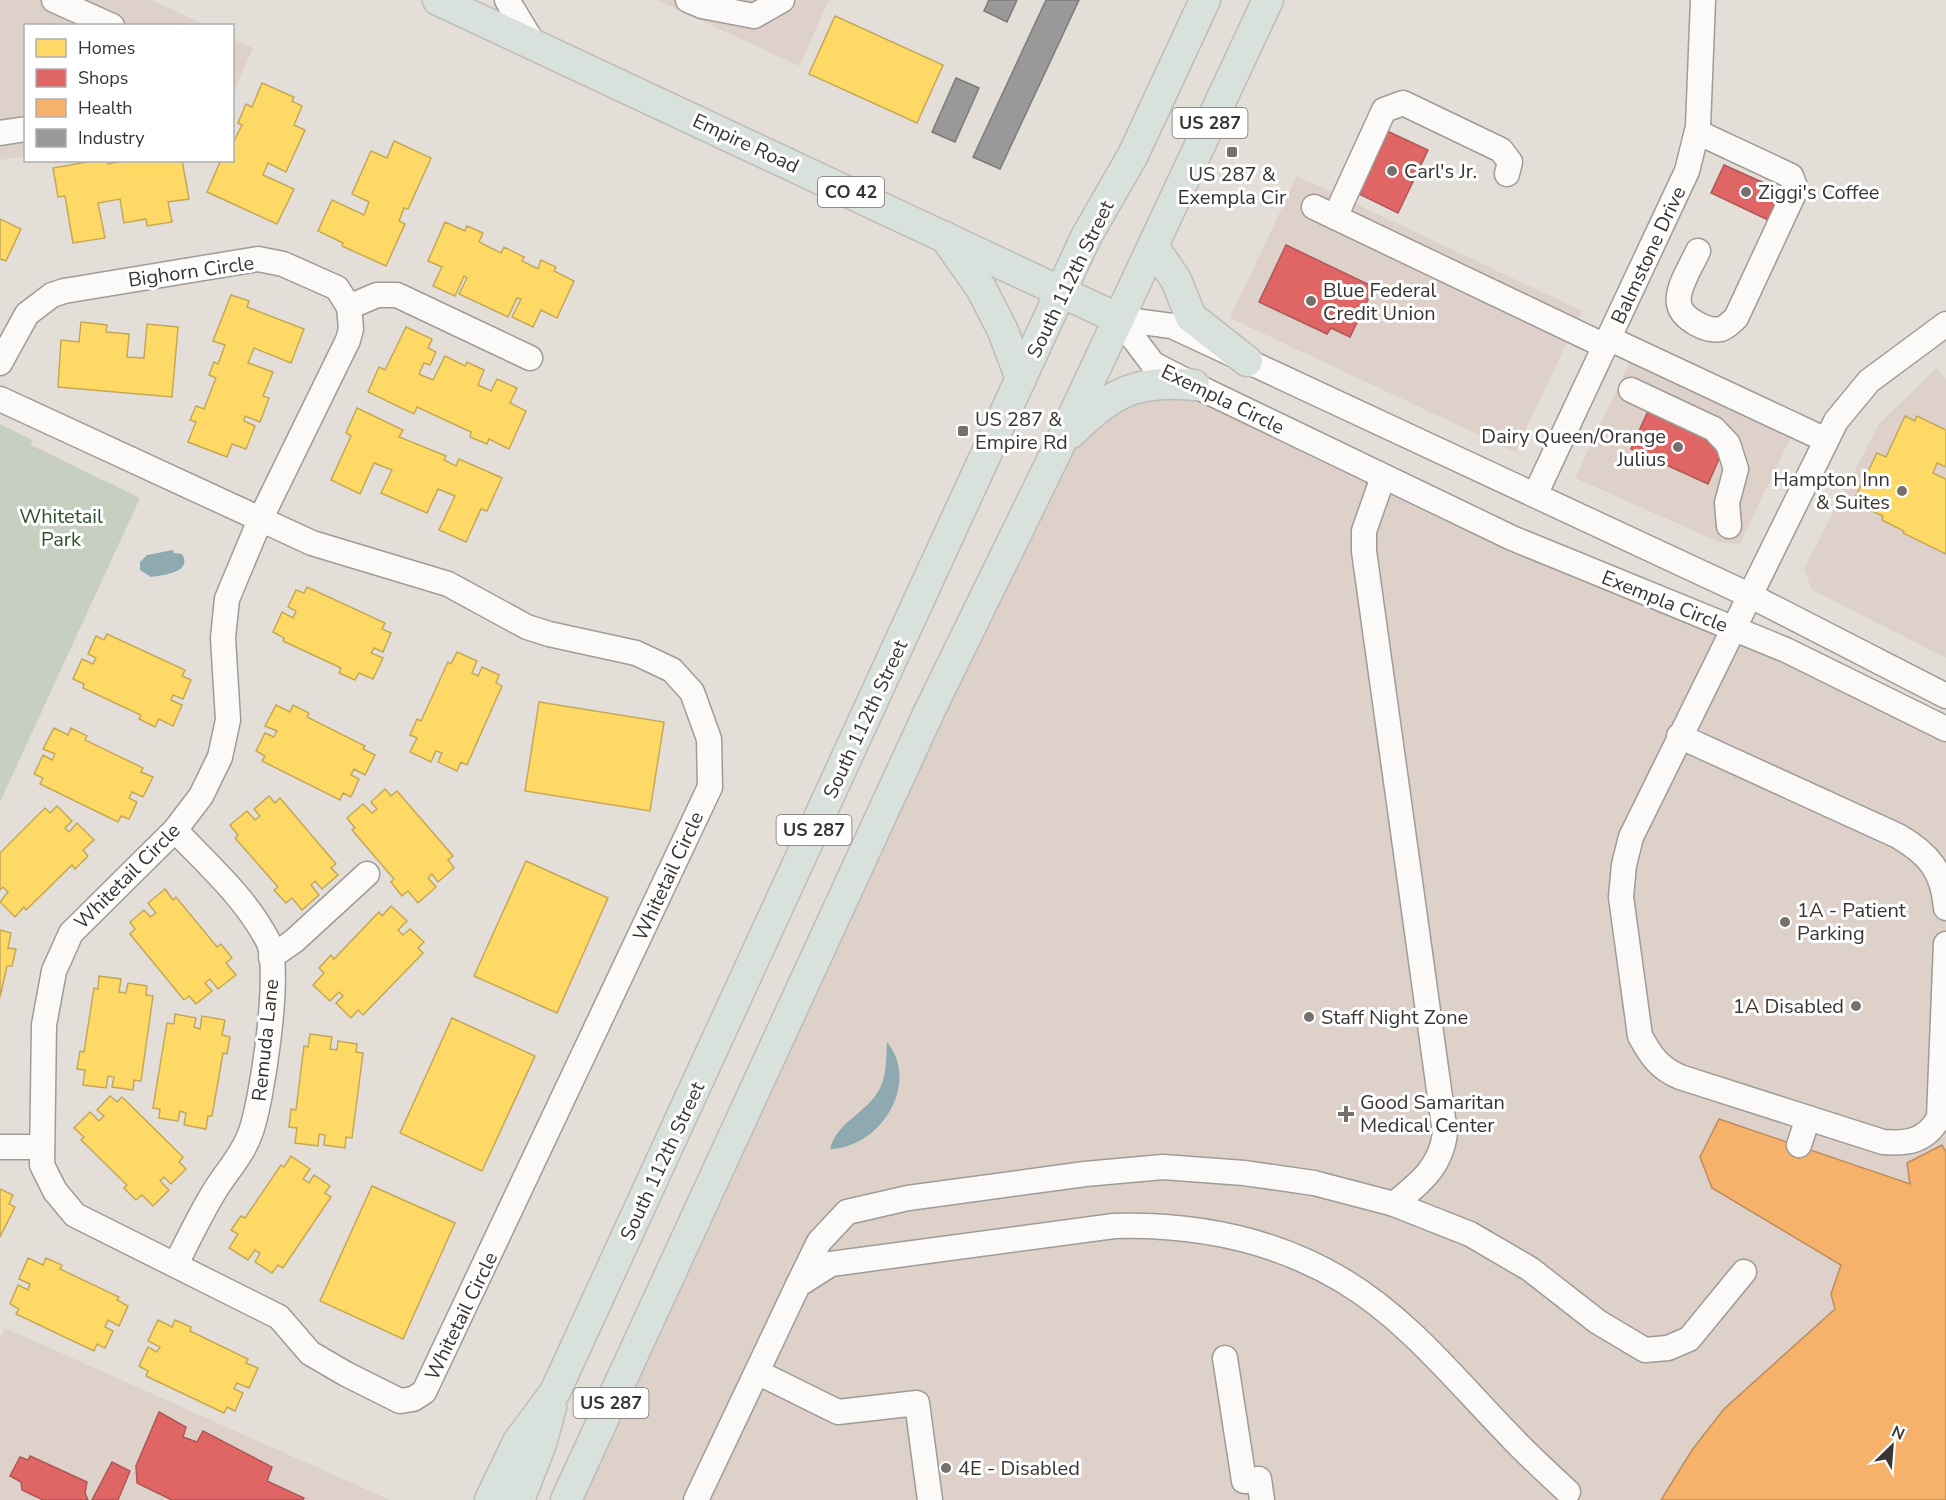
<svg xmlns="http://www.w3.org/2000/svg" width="1946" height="1500" viewBox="0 0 1946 1500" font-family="'Nunito Sans',sans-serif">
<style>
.built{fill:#ddd1c9}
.green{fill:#c6cfc0}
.water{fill:#8fa9b0}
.homes{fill:#ffd966;stroke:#c4a856;stroke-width:1.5}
.shops{fill:#e06666;stroke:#ae5756;stroke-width:1.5}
.health{fill:#f6b26b;stroke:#be8c5a;stroke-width:1.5}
.industry{fill:#999;stroke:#7c7b7a;stroke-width:1.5}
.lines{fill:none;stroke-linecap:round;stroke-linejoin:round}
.minor-casing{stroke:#9f9b97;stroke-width:27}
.major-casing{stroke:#bfbcb9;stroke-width:33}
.minor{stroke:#fbfaf9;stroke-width:24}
.major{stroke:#d9e1dc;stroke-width:30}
.poi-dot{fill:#76706c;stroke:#fff;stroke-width:2}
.labels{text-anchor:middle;stroke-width:6;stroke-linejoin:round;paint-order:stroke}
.shield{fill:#fff;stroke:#757270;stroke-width:1.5}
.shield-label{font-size:18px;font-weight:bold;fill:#3a3532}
.street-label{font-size:20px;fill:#3a3532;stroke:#fff}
.poi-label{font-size:20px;fill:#3a3532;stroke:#fff;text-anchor:start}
.park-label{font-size:20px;fill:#2d5129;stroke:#fff}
</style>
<rect width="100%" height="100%" fill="#e4ded9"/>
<g class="built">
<polygon points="0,0 152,0 205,25 26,26 25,156 0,160"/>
<polygon points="657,0 829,0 799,66"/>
<polygon points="233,39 253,48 233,93"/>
<polygon points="1297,176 1582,311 1515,452 1230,318"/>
<polygon points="1641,339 1802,414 1739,545 1719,542 1575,478"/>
<polygon points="1936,368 1946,380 1946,658 1812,590 1804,569 1879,424"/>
<polygon points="1194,385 1946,729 1946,1500 565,1500 1060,444 1122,391"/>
<polygon points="5,1328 390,1500 0,1500 0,1339"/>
</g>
<polygon class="green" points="0,424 32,440 31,445 140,498 0,802"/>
<g class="water">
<path d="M173 550 174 553 182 554C193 572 164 575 151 577L140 570V562L147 555Z"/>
<path d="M887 1042C921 1084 880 1148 830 1149 838 1120 867 1114 880 1088 887 1074 886 1058 887 1042Z"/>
</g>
<g class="homes">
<polygon points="835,16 943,65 917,123 809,74"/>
<polygon points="262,83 294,97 292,101 302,106 294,125 305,130 286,172 268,163 263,175 294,189 277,224 207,192 221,160 232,160 232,145 242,125 238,123 246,104 252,107"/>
<polygon points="394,141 431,158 408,209 404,208 399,221 405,224 386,266 342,246 343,243 318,231 332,200 364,215 369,202 352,194 371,151 387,158"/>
<polygon points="98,160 107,160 108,164 129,160 182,160 189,199 168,202 172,222 147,226 146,219 124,223 120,199 98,203 105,238 73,243 65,196 58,197 53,168"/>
<polygon points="0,219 21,229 6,261 0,259"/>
<polygon points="445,222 465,231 467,226 483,233 479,242 501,253 504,247 524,257 522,261 538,269 541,260 556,267 554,271 574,281 557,318 541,310 533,327 512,317 521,299 517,298 508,317 459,294 467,278 464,276 455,296 433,286 442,267 428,261"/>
<polygon points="231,295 249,301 247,307 304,329 291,363 254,348 248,363 273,372 263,396 269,398 260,422 245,416 244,421 255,426 246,449 232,444 227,457 188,442 196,422 190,420 196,406 204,409 216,378 209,375 214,362 218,364 225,345 213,341"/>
<polygon points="81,322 107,325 106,332 129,334 127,357 144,358 147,324 178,327 172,397 58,387 61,340 79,342"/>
<polygon points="406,327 432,339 428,348 436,352 430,365 424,363 419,374 433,380 445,356 465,366 467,362 484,370 478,385 491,391 497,379 517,388 510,403 526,411 509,449 489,439 487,444 470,437 471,432 417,407 414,414 368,392 379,367 385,370"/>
<polygon points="357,408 403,430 399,437 446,456 444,460 456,466 459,459 502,478 487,511 481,509 466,542 439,530 455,496 438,489 427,513 381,493 392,470 374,463 360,494 331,480 351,436 346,433"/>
<polygon points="1905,416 1915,421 1917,416 1946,430 1946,467 1937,463 1933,473 1946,479 1946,554 1903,533 1904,531 1882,520 1883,516 1853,502 1877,453 1886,457"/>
<polygon points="307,587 385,623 382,629 391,633 383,652 374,648 371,653 383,658 373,679 359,673 355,680 339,673 341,668 283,641 284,638 273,632 282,612 293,618 296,611 288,607 296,590 304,593"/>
<polygon points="107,634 185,670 182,676 191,680 183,699 173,695 171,700 182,705 173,726 159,719 155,727 139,719 141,715 83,688 84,684 73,679 82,659 93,664 96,658 88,654 96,636 104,640"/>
<polygon points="457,652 477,661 472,673 478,676 482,667 499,675 496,683 502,686 467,765 461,762 457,771 438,762 442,753 436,751 431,762 410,752 417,738 410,735 417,719 421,721 448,662 451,664"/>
<polygon points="539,702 664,722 650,811 525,791"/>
<polygon points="276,705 290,712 293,705 309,713 307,717 365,746 363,749 375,755 365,775 354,769 351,775 359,779 351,797 343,793 340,800 262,761 265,756 256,751 265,733 274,737 277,731 265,726"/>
<polygon points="54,728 68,735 71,728 87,736 85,740 143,768 141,772 153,777 143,797 132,792 129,798 137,802 129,819 121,816 118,822 40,784 43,778 34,774 43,755 52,760 55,754 43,749"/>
<polygon points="385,789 391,796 397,791 453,856 448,860 454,868 438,882 432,874 428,878 436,887 418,903 408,891 402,896 391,882 394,879 352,830 355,828 347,818 363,804 372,813 377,809 371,802"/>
<polygon points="269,796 275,803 280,798 336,864 331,868 338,875 322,889 315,881 311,885 319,895 302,910 292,898 286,903 274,890 278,887 235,838 238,835 230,825 247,811 255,820 260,816 254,809"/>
<polygon points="57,806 72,821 65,828 69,832 77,823 94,840 83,850 88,856 75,869 72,865 26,910 24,907 15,917 0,902 8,892 3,887 0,890 0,853 45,808 50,813"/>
<polygon points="526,861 608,898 557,1013 474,976"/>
<polygon points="165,889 173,900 176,897 217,947 221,944 232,958 226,963 236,975 218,989 210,979 205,983 212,991 196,1004 189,996 184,1000 130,934 135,929 130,922 144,910 150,917 156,913 148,903"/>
<polygon points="391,906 407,921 398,930 403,935 410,929 424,942 418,948 423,953 363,1015 358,1010 351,1018 336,1003 343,996 339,992 330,1001 313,985 324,973 319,968 331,955 334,959 379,912 382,916"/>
<polygon points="0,930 11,933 8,948 16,949 12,966 7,966 0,997"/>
<polygon points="99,976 121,979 119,992 126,993 128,983 147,986 146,995 153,996 141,1081 134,1080 133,1090 112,1087 114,1077 108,1076 106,1088 83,1085 85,1070 77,1069 80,1051 84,1052 94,988 98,989"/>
<polygon points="175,1014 196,1018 194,1027 200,1029 202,1016 225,1020 222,1035 230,1037 227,1054 223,1053 212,1116 208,1116 206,1129 184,1125 186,1113 180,1111 178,1121 159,1118 160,1109 153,1108 167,1023 174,1024"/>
<polygon points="452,1018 535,1056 482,1171 400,1133"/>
<polygon points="310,1034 332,1037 330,1049 337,1050 338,1041 357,1044 356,1052 363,1053 352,1138 346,1137 345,1148 324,1145 325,1135 319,1134 318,1146 295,1143 297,1128 289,1127 291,1109 296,1110 304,1046 308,1047"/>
<polygon points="110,1096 117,1102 122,1097 183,1157 179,1162 186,1169 171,1184 164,1177 160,1181 169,1190 153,1206 142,1195 136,1200 124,1188 127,1185 81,1140 84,1137 74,1128 90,1112 99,1121 104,1116 97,1110"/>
<polygon points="291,1156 310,1169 303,1179 309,1183 314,1175 330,1186 325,1193 331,1197 283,1268 278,1265 272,1273 255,1262 260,1253 255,1250 248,1260 229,1248 238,1234 231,1230 241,1216 245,1218 281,1165 284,1167"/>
<polygon points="372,1186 455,1223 403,1339 320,1301"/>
<polygon points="0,1189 13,1195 9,1204 15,1207 0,1237"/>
<polygon points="28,1258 43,1265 46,1258 62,1265 60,1269 119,1297 117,1300 128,1306 119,1326 108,1320 105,1327 113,1331 105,1348 97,1344 94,1351 16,1314 19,1309 10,1304 18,1285 28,1290 30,1284 19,1279"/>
<polygon points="158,1320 172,1327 175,1320 191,1327 190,1331 248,1359 246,1363 258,1368 249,1388 237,1383 234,1389 243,1393 235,1411 227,1407 224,1413 146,1376 148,1371 139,1366 148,1347 157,1352 160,1347 148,1341"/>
</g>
<g class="shops">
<polygon points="1385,130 1428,150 1398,213 1355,192"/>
<polygon points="1724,165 1782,191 1768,220 1711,193"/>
<polygon points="1286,245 1374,287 1350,337 1331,328 1327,334 1259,302"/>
<polygon points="1648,411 1725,445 1708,484 1631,449"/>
<polygon points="159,1412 186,1427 183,1437 197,1442 203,1431 272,1467 267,1481 304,1498 303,1500 172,1500 137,1483 136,1466"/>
<polygon points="30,1456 87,1482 85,1493 88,1500 43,1500 22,1490 21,1482 10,1476 20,1457 28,1460"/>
<polygon points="112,1462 130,1471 118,1500 92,1500"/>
</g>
<polygon class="health" points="1719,1119 1910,1184 1907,1163 1942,1145 1946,1152 1946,1500 1661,1500 1692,1450 1724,1409 1835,1309 1831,1294 1841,1265 1712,1188 1700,1157"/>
<g class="industry">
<polygon points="989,0 1017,0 1007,22 984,11"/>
<polygon points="1046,0 1079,0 1000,169 973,157"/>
<polygon points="956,78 979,88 955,142 932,132"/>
</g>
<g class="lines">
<defs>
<g id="minor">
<polyline points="54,0 112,26"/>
<polyline points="507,0 535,46"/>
<polyline points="688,0 702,6 754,16 782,0"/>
<path d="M1697 132 1791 176 1796 189 1736 318C1731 322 1727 327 1721 329 1707 332 1682 319 1679 304 1676 288 1692 265 1698 251"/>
<polyline points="0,133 26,129"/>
<polyline points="1314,207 1605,346"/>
<polyline points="1335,217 1384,110 1403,103 1501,150 1510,162 1507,174"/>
<polyline points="349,307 377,295 397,295 530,358"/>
<polyline points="1119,319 1153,364 1194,385 1512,538 1786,650 1946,729"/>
<polyline points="1119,319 1172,326 1751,596 1946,696"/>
<path d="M1946 324 1869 381 1836 421 1631 837 1624 865 1621 897 1640 1036C1651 1056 1659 1068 1680 1077L1883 1142C1908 1144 1926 1141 1939 1118L1946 944"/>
<polyline points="1608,338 1826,440"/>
<polyline points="0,363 27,314 52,295 64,291 258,259 283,264 337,288 349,307 351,329 348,340 260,520 227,599 223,638 228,720 220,757 201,796 175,830 71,933 54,971 44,1025 42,1165 55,1191 75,1215 279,1317 310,1353 346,1374 400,1401 413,1399 424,1392 710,787 709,739 692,692 672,670 636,653 549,634 527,627 448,584 312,543 0,399"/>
<polyline points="1631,390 1714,429 1728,444 1736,469 1727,503 1729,526"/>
<path d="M1383 477 1364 531V551L1445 1133C1441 1167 1419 1184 1394 1204"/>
<polyline points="1535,495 1687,171 1698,127 1703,0"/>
<path d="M1679 736 1898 836C1929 854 1943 871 1946 908"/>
<path d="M175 830C208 865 246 898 268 941 282 969 262 1103 250 1134 242 1156 226 1172 214 1192 200 1215 188 1240 176 1264"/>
<polyline points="271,957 294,941 367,874"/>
<polyline points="1799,1145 1808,1118"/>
<polyline points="0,1147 42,1147"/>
<polyline points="798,1285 819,1242 847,1212 908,1198 1085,1174 1163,1167 1244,1173 1314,1183 1394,1204 1470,1234 1530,1269 1598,1322 1645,1350 1668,1348 1689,1339 1744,1272"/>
<polyline points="1225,1358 1244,1481 1259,1479 1262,1500"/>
<polyline points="757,1372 838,1412 917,1403 930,1500"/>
<path d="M696 1500 798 1285 831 1264 1114 1226C1193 1224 1273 1239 1342 1280 1409 1320 1458 1383 1512 1438 1530 1457 1549 1474 1568 1492"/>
</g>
<g id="major">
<polyline points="438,0 1119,319"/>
<polyline points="945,237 981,288 1003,331 1021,379"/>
<polyline points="1153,246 1176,280 1191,317 1247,361"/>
<path d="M1071 433C1111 393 1136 379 1194 385"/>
<polyline points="490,1500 518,1442 555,1392 1061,291 1086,237 1133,155 1205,0"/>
<polyline points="519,1500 541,1444 551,1407"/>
<polyline points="566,1500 929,712 1060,444 1268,0"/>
</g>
</defs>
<use href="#minor" class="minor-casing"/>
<use href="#major" class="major-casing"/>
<use href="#minor" class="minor"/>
<use href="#major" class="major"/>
</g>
<g class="poi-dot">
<rect x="1226" y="146" width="12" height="12" rx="3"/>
<circle cx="1392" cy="171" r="6"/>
<circle cx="1746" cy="192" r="6"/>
<circle cx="1311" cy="301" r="6"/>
<rect x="957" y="425" width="12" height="12" rx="3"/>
<circle cx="1678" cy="447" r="6"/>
<circle cx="1902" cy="491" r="6"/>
<circle cx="1785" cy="922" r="6"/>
<circle cx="1856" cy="1006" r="6"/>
<circle cx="1309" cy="1017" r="6"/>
<path d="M1343 1105h6v6h6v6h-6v6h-6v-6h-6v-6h6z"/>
<circle cx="946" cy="1468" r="6"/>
</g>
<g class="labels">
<g class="shield">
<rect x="1172.5" y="108" width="75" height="30" rx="4.5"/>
<rect x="818" y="177" width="66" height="30" rx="4.5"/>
<rect x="776.5" y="815" width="75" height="30" rx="4.5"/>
<rect x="573.5" y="1388" width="75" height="30" rx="4.5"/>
</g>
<g class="shield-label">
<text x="1210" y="129">US 287</text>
<text x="851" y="198">CO 42</text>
<text x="814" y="836">US 287</text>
<text x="611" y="1409">US 287</text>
</g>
<g class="street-label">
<text transform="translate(746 143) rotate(25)" y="7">Empire Road</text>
<text transform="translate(1648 255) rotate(-65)" y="7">Balmstone Drive</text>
<text transform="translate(191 271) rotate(-8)" y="7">Bighorn Circle</text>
<text transform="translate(1070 279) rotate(-64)" y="7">South 112th Street</text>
<text transform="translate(1223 399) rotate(26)" y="7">Exempla Circle</text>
<text transform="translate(1665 601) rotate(22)" y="7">Exempla Circle</text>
<text transform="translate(865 719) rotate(-65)" y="7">South 112th Street</text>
<text transform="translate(127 876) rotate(-45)" y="7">Whitetail Circle</text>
<text transform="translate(668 876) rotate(-65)" y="7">Whitetail Circle</text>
<text transform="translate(265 1040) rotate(-84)" y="7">Remuda Lane</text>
<text transform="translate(662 1161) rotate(-65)" y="7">South 112th Street</text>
<text transform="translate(461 1316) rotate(-64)" y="7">Whitetail Circle</text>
</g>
<g class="poi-label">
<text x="1404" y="178">Carl's Jr.</text>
<text x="1232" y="181" text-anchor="middle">US 287 &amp;<tspan x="1232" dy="23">Exempla Cir</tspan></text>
<text x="1758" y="199">Ziggi's Coffee</text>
<text x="1323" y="297">Blue Federal<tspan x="1323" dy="23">Credit Union</tspan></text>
<text x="975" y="426">US 287 &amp;<tspan x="975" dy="23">Empire Rd</tspan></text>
<text x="1666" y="443" text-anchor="end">Dairy Queen/Orange<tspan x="1666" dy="23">Julius</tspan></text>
<text x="1890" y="486" text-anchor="end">Hampton Inn<tspan x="1890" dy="23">&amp; Suites</tspan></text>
<text x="1797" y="917">1A - Patient<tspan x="1797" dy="23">Parking</tspan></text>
<text x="1844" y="1013" text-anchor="end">1A Disabled</text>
<text x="1321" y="1024">Staff Night Zone</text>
<text x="1360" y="1109">Good Samaritan<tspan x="1360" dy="23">Medical Center</tspan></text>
<text x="958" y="1475">4E - Disabled</text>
</g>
<g class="park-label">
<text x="61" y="523">Whitetail<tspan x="61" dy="23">Park</tspan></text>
</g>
</g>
<rect x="24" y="24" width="210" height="138" fill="#ffffff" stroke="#b0aead" stroke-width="1.5"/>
<rect x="36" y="39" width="30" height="18" fill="#ffd966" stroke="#b0aead" stroke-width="1.5"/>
<text x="78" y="54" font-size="18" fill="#3a3532">Homes</text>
<rect x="36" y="69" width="30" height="18" fill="#e06666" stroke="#b0aead" stroke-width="1.5"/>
<text x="78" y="84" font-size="18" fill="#3a3532">Shops</text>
<rect x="36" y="99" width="30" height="18" fill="#f6b26b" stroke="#b0aead" stroke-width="1.5"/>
<text x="78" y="114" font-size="18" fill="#3a3532">Health</text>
<rect x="36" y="129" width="30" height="18" fill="#999999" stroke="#b0aead" stroke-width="1.5"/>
<text x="78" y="144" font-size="18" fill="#3a3532">Industry</text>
<g transform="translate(1892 1446) rotate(25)" stroke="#ffffff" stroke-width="4.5" paint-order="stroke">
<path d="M0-4.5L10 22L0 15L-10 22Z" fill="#3a3532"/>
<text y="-9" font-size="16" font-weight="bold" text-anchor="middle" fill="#3a3532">N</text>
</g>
</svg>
